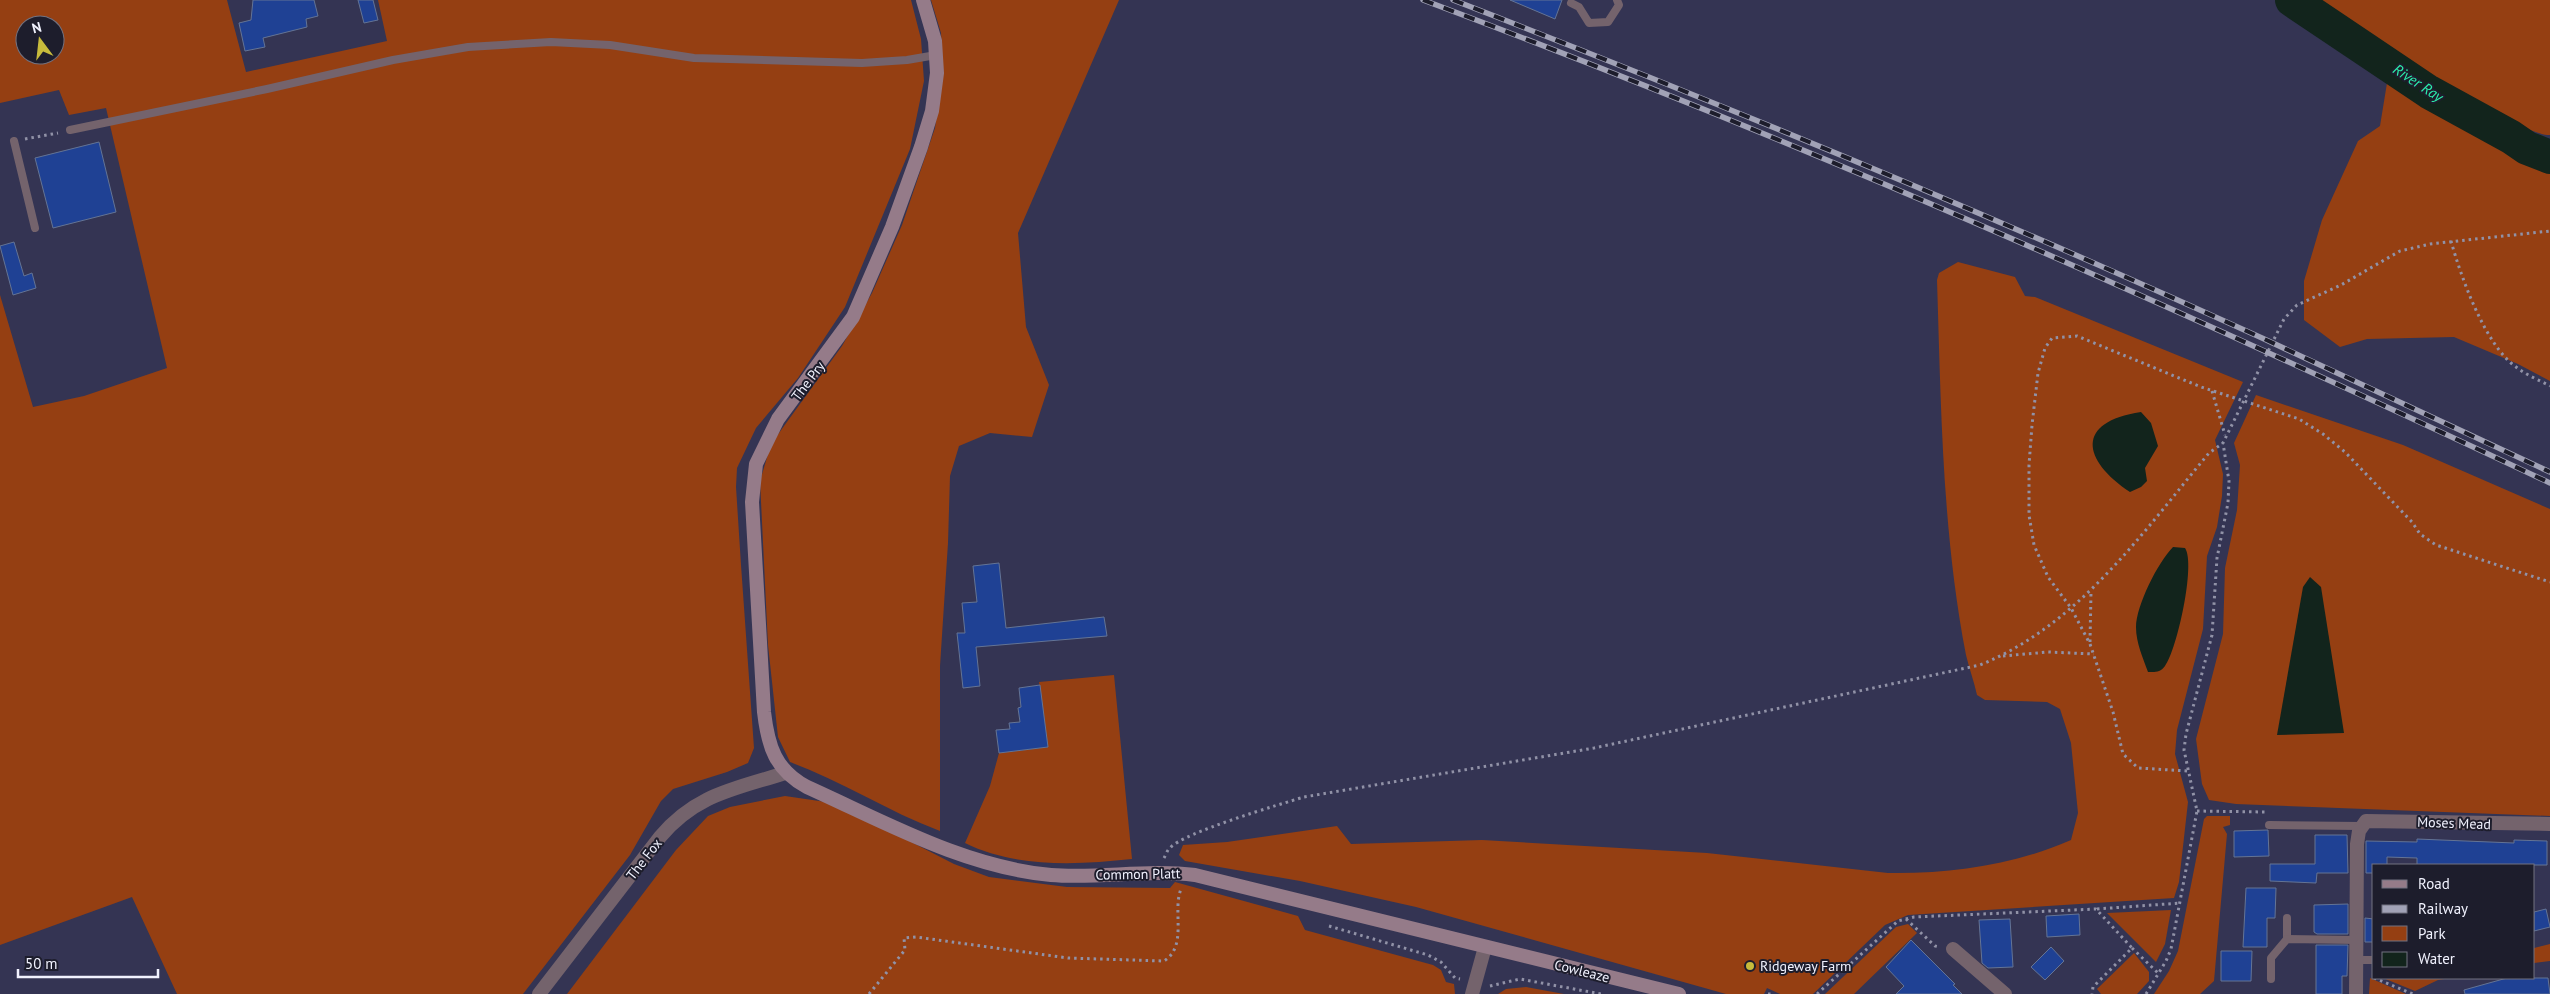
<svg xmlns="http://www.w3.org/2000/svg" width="2550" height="994" viewBox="0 0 2550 994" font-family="'PT Sans',sans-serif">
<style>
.green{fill:#953f12;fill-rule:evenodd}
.water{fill:#12241c}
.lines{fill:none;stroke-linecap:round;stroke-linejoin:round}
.river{stroke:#12241c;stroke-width:34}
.building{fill:#1f4194;stroke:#647495}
.path{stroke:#9192a7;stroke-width:3;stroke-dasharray:2.5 4;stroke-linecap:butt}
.service{stroke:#74636c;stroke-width:8}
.minor{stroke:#74636c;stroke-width:14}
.tertiary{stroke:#74636c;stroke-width:14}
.secondary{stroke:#957b89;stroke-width:14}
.rail-casing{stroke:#a1a2b6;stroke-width:5.5}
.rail{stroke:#1d1d2c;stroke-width:4;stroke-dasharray:11;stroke-linecap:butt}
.poi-dot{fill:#c7bb3c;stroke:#1d1d2c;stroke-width:2}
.labels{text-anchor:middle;stroke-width:4;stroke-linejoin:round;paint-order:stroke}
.street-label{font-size:14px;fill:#f1f2fe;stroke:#1d1d2c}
.poi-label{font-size:14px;fill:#f1f2fe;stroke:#1d1d2c;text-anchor:start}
.water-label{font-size:15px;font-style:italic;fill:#2bedac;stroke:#1d1d2c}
</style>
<rect width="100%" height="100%" fill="#343453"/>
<g class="green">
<path d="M0 0H227L246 72 387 41 378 0H911L921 39 924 81 910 149 845 307 798 378 756 428 737 468 736 487 741 565 754 748 748 763 727 772 673 789 661 801 630 855 523 994H177L132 897 0 945V295L33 407 84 396 167 368 106 108 69 115 59 90 0 103ZM25 25H55V55H25Z"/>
<path d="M931 0H1119L1018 233 1026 327 1049 385 1032 437 990 433 959 446 950 476 948 543 940 666V831C889 812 842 781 790 762L778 737 768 645 760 481 771 444 842 346 872 293 902 225 935 128 943 71 941 33Z"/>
<path d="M2315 0H2550V135C2518 137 2352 23 2315 0Z"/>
<polygon points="2399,78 2515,153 2536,162 2550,164 2550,381 2518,364 2454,337 2367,339 2340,347 2304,320 2304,281 2322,220 2358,141 2380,126 2387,83"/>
<path d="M1958 262 2015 277 2025 296 2035 297 2243 382 2215 440 2223 474 2222 496 2217 527 2207 556 2203 629 2177 730 2175 754 2188 802 2179 882 2174 898 1908 915 1885 925 1813 994H1780L1767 988 1764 994H1726L1416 907 1300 881 1185 861 1179 855 1183 845 1227 842 1337 826 1351 844 1482 840 1707 853 1888 873C1951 874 2014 865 2071 840L2078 813 2071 743 2060 709 2047 702 1985 700 1977 695C1974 681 1969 668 1966 655 1942 531 1941 405 1937 280L1939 273Z"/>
<polygon points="2256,395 2403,445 2550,509 2550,816 2236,804 2209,800 2202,784 2196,739 2223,634 2225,568 2237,510 2240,465 2234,443"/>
<path d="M1114 675 1132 859C1076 865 1016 868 965 843L990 786 999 753 1048 747 1039 682Z"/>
<polygon points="785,796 826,802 878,825 954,864 989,877 1067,887 1170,888 1175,882 1298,916 1305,930 1433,965 1441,970 1446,982 1454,984 1455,994 567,994 676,850 708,816 730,807"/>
<polygon points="2207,816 2230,816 2230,825 2223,827 2227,834 2214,981 2200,994 2154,994 2169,971 2178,951 2204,819"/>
<polygon points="2171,910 2165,944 2156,962 2107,913"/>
<polygon points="1908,924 1917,933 1854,994 1825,994 1896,927"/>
<polygon points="2550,944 2550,961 2534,963 2534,948"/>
<polygon points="2134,953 2149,972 2149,981 2137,994 2101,994 2097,989"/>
<polygon points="2370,978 2406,994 2369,994"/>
<polygon points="2383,978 2451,978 2438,980 2415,991"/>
<polygon points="1526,987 1564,994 1484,994 1498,994 1506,989"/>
</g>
<g class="water">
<path d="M2141 412 2151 423 2158 446 2145 468 2147 481 2141 487 2130 492C2082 460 2075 422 2141 412Z"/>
<path d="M2173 547 2185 548C2196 564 2177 650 2165 666 2160 673 2155 672 2148 672 2143 658 2136 643 2136 627 2136 606 2158 562 2173 547Z"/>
<polygon points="2310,577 2321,587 2344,733 2277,735 2303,587"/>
</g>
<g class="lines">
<polyline class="river" points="2292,0 2429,92 2511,137 2527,148 2550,157"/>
</g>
<g class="building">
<polygon points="253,0 314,0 318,16 306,19 307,27 263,38 265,47 245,51 239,23 251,20"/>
<polygon points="358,0 373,0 378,20 364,23"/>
<polygon points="1510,0 1562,0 1555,19"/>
<polygon points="99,142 116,212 53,228 35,158"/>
<polygon points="14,242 24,276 32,273 36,288 13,295 0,246"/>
<polygon points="999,563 1006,628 1104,617 1107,636 976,647 980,686 963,688 957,633 965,633 962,603 977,602 973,566"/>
<polygon points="1040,685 1048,747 999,753 996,730 1010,729 1009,723 1020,722 1018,708 1021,707 1019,688"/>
<polygon points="2268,830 2269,856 2234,857 2234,831"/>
<polygon points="2315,835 2347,835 2348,873 2317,873 2316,883 2270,881 2270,864 2315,864"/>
<polygon points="2417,839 2514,843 2514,840 2547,841 2547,865 2417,865 2417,858 2387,857 2387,865 2374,865 2374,873 2366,873 2366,841 2417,842"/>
<polygon points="2246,888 2276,888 2275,918 2267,918 2267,947 2243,947"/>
<polygon points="2348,904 2348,934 2317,934 2314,932 2314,905"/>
<polygon points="2546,909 2550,927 2534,931 2534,912"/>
<polygon points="2079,914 2080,935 2047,937 2046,916"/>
<polygon points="2365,918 2374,919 2374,942 2365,942"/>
<polygon points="2010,919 2013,967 1988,968 1982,963 1979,920"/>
<polygon points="1911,940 1955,984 1953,985 1962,994 1896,994 1904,986 1886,967"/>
<polygon points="2316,945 2348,945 2347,976 2342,976 2342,994 2316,994"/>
<polygon points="2051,947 2064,961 2045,980 2031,967"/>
<polygon points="2221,951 2252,951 2251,981 2221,981"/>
<polygon points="2507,978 2548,978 2550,994 2465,994 2464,990"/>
</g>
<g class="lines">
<g class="path">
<polyline points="25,139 58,133"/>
<path d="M2451 241C2461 277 2485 345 2516 367 2526 375 2539 380 2550 386"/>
<polyline points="2212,391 2225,435"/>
<polyline points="2090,642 2091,591"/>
<polyline points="2003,656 2048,652 2094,654"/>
<polyline points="2187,771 2138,768 2123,754 2113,712 2090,644 2071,608 2048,577 2034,545 2029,515 2029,465 2032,425 2038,373 2045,348 2052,338 2077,336 2201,387 2299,419 2323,434 2345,452 2412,522 2420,534 2436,545 2550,582"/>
<polyline points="2197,811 2265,812"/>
<path d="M1164 858C1166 855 1167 850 1170 848 1182 833 1281 804 1304 797L1594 748 1980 665C2079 625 2143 532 2209 453L2223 443"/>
<polyline points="2097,909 2181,903"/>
<polyline points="1906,919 1935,946 1940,947"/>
<polyline points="1329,926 1428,955 1441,962 1455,978 1460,979"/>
<polyline points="2132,948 2159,974"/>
<polyline points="2374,978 2413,994"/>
<polyline points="1490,986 1520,979 1601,994"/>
<path d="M869 994 905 950 904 938 916 937 1068 958 1164 961C1188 946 1172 911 1181 889"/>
<polyline points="1768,994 1771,994"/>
<polyline points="1817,994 1898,921 1914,917 2096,909 2132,948 2093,987 2092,994"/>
<polyline points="2146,994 2166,961 2171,949 2197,811 2184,750 2186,734 2212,635 2217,558 2228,503 2229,481 2223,443 2284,319 2297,305 2341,285 2400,251 2430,244 2550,231"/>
</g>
<g class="service">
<polyline points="1571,3 1579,7 1589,23 1608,22 1619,5 1617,0"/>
<polyline points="70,130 267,89 393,60 468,47 551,42 610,45 694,58 862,63 907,60 936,55"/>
<polyline points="14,141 35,228"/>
<polyline points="2269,825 2361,826"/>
<polyline points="2287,918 2287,939"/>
<polyline points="2356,960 2374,960"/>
<polyline points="2271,979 2271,958 2287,939 2357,940"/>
</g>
<g class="minor">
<polyline points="1953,949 2005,994"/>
<path d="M539 994 660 837C696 794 735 789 785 773"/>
<polyline points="2356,994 2357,844 2359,831 2366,821 2550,824"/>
</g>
<polyline class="tertiary" points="1472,994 1485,947"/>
<path class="secondary" d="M923 0 935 41 937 73 932 111 921 147 892 227 853 317 778 419 756 464 752 502 764 712C768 746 775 770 807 787 885 822 964 867 1051 875 1099 879 1147 869 1195 875L1679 994"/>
<defs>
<g id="rail">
<path d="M1423 0C1806 143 2180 309 2550 483"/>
<path d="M1453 0C1725 105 1996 217 2262 338 2358 382 2454 428 2550 472"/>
</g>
</defs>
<use href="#rail" class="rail-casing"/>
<use href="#rail" class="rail"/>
</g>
<circle class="poi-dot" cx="1750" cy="966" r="5"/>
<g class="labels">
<g class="street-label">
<text transform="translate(808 381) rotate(-53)" y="5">The Pry</text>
<text transform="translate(2454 823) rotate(2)" y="5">Moses Mead</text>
<text transform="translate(644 859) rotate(-52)" y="5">The Fox</text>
<text transform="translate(1138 874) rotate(-1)" y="5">Common Platt</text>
<text transform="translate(1582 971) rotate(14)" y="5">Cowleaze</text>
</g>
<g class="poi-label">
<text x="1760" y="971">Ridgeway Farm</text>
</g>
<g class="water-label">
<text transform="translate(2418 83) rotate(33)" y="5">River Ray</text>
</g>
</g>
<rect x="2372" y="864" width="162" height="115" fill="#1d1d2c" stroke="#727280"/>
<rect x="2382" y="880" width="25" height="8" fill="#957b89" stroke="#727280"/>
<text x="2418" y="889" font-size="15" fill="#f1f2fe">Road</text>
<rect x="2382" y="905" width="25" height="8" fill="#a1a2b6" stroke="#727280"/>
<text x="2418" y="914" font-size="15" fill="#f1f2fe">Railway</text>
<rect x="2382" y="926" width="25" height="15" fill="#953f12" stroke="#727280"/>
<text x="2418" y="939" font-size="15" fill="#f1f2fe">Park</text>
<rect x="2382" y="952" width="25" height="15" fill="#12241c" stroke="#727280"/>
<text x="2418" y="964" font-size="15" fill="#f1f2fe">Water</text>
<g transform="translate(40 40) rotate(345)"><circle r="24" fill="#1d1d2c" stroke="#727280"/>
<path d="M0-4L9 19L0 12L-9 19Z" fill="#c7bb3c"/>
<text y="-8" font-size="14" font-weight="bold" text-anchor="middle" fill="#f1f2fe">N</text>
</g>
<path d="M18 969v8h140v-8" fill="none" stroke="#f1f2fe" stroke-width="2.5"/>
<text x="25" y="969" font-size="15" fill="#f1f2fe" stroke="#1d1d2c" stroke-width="4" paint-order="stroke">50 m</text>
</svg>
